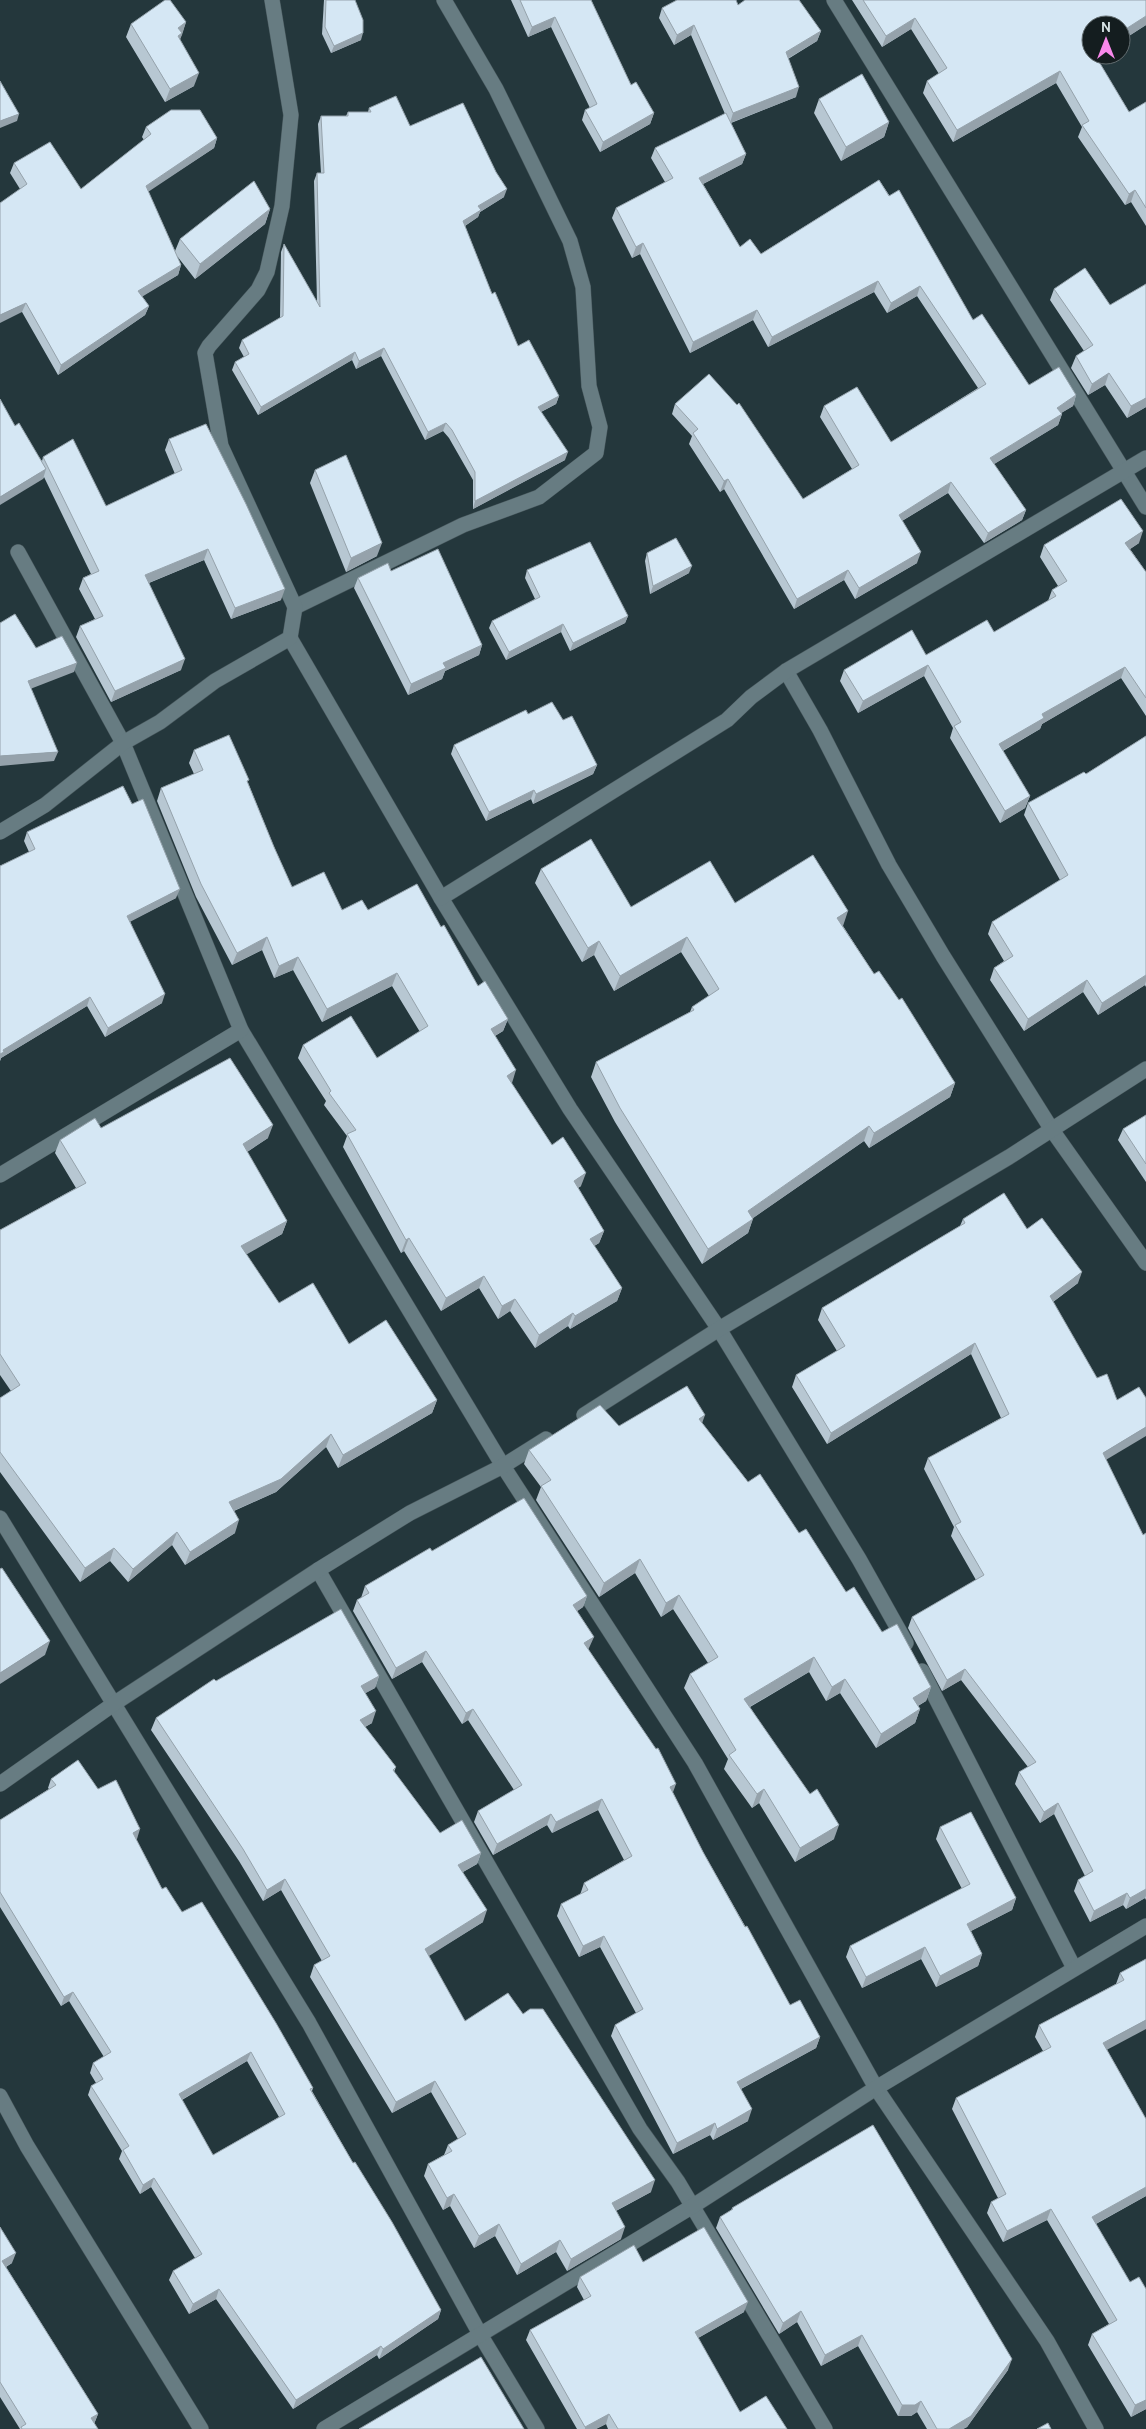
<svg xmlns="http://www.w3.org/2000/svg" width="1146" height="2429" viewBox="0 0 1146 2429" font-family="Cabin,sans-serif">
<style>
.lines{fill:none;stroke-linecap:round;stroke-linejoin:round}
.minor-casing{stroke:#45555a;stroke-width:16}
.minor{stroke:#677c82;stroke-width:15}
.wall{fill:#b7c7d2;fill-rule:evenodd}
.shaded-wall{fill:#95a2ab}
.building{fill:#d5e7f4;stroke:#95a2ab;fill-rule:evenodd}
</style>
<rect width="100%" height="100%" fill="#24373c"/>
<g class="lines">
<defs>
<g id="minor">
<polyline points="834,0 1146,507"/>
<polyline points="18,552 123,743 241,1030 503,1466 695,1763 876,2088 1047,2341 1096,2429"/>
<polyline points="295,607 463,525 539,497 596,453 600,427 589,386 583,287 570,241 496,89 444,0"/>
<polyline points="290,638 441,898 570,1109 719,1329 859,1559 906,1643"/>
<polyline points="786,671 820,730 889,865 943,956 1052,1130 1146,1263"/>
<polyline points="0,832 45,805 123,743 160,722 215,681 290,638 295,607 221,446 205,353 209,346 258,290 267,272 282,206 291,115 272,0"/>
<polyline points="441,898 727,720 751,697 786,671 1146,458"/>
<polyline points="0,1175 241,1030"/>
<polyline points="584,1415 719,1329 1009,1157 1146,1069"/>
<polyline points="0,1518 309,2023 481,2336 537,2429"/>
<polyline points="318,1570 640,2129 678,2182 825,2429"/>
<polyline points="922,1671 1074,1968"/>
<polyline points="0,1784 115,1703 318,1570 410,1513 503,1466 546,1439"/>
<polyline points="0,2096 27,2146 201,2429"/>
<polyline points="324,2429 693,2206 876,2088 1146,1926"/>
</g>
</defs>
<use href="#minor" class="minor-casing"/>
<use href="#minor" class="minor"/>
</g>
<g class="wall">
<polygon points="324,0 355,0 361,40 331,53 322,34"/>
<polygon points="511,0 591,0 631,85 654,113 650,124 600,152 582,120 585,110 590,108 551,27 528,37"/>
<polygon points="852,0 1146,0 1146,25 1121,41 1121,25 1096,57 1129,112 1146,102 1146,226 1131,202 1125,205 1078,137 1082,127 1056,83 953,142 923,93 927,81 939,74 911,29 882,47"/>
<polygon points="738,5 821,31 817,41 788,59 796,97 731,123 746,154 742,164 703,184 740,247 761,254 879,180 973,320 1029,385 1076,395 1073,406 1061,413 1062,414 1058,425 994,464 1026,510 1022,520 984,543 948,493 902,521 917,563 855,599 844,580 794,609 724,489 720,492 689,444 692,436 672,414 675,404 803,499 852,469 820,417 824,406 891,442 978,388 917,296 887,313 874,292 768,347 753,320 690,353 640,254 632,258 612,218 616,208 665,182 651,158 655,148 725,114 691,35 674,45 659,18 662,8"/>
<polygon points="186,22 180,39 194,86 165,102 126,37 131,24"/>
<polygon points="819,99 889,122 884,137 841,161 814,113"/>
<polygon points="369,108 410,126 504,197 480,212 478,217 465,226 492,294 518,346 559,396 556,404 541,412 565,460 473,509 473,480 449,438 443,431 425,440 381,356 356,369 352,360 258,415 232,370 235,362 244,357 239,348 242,340 280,318 281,252 284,244 317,302 314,181 317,173 321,173 318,124 321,116 346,116 348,112 368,112"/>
<polygon points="146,127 217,138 214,148 148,191 175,251 180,239 270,209 265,224 195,279 177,256 181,265 178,275 142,296 149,306 145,315 58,375 22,312 20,189 10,173 14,163 81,189 144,140 142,137"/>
<polygon points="1054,289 1110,305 1146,407 1127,418 1105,385 1088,395 1071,368 1076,356 1084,351 1050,300"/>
<polygon points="15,426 42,461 43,457 106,506 175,474 165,450 169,439 281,600 231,619 204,560 149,583 181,670 111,702 76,637 80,626 95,619 79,589 83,578 91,574 44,477 43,479"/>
<polygon points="315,470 377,556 346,572 310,483"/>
<polygon points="1139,543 1130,549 1146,572 1146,716 1121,678 1042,724 1040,729 1003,751 1030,796 1025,808 1000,823 950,738 953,728 924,676 858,713 840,681 844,670 926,655 994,632 1048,601 1052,590 1058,586 1040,557 1044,545"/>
<polygon points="647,553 689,573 650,594 645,561"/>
<polygon points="527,570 628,616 625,623 570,651 561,632 506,660 489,628 492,621 535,599 525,578"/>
<polygon points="391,571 482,645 479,655 445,671 442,679 408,695 354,588 358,578"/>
<polygon points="528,714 563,720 597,765 593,774 533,804 531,799 486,821 451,754 454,745"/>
<polygon points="1146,736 1146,987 1145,985 1098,1015 1083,992 1024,1031 990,980 994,968 1004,961 988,934 992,922 1060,880 1024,815 1028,803 1086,774"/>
<polygon points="194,750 248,783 274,847 292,887 342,910 368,910 441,927 478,986 508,1019 503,1031 495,1036 511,1083 552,1145 581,1186 578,1188 604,1231 599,1243 594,1246 622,1288 617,1301 570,1329 568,1326 535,1348 510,1311 498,1319 479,1288 441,1311 404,1251 401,1253 343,1147 347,1136 324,1105 326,1101 298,1058 303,1045 377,1058 420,1032 392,986 322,1022 293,970 274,978 262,950 232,965 196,897 157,801 161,788 194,774 189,763"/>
<polygon points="27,832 176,898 130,921 162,1003 105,1037 87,1006 1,1058 0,1061 0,866 29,852 24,841"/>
<polygon points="541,869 631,907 735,903 843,926 874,974 955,1083 950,1097 869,1148 864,1141 753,1218 748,1233 702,1264 615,1122 591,1077 596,1062 690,1012 692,1007 709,996 681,952 614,991 594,955 582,962 535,883"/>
<polygon points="1146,1115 1146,1182 1118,1140 1123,1129"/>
<polygon points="101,1128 268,1138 247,1152 287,1221 282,1234 246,1254 279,1303 349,1344 437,1400 432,1413 338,1468 326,1447 276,1492 234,1511 235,1533 185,1565 172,1545 128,1582 110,1561 80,1582 0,1472 0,1398 11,1391 0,1375 0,1230 76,1188 55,1153 60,1140"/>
<polygon points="963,1219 1027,1229 1078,1283 1053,1302 1106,1460 1143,1535 1146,1533 1146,1900 1145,1898 1126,1909 1123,1905 1090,1922 1074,1891 1078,1880 1085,1876 1054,1814 1040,1823 1015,1784 1019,1772 1028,1767 961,1680 942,1691 908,1628 912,1617 976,1580 951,1536 954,1527 924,1469 928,1458 1001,1418 971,1354 827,1444 792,1387 796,1375 837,1351 818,1320 822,1308 960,1226"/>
<polygon points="702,1423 748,1482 799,1533 846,1592 931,1687 926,1701 918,1706 920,1709 915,1723 876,1748 840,1693 826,1701 809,1672 750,1707 834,1839 795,1862 759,1803 752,1808 724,1769 728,1759 684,1688 690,1674 708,1663 673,1609 661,1617 635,1573 599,1597 536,1500 541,1487 524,1464 529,1450 619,1426"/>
<polygon points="432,1551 587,1596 583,1607 577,1611 589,1648 588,1649 673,1793 703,1852 790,2005 820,2037 816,2048 741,2089 748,2121 713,2140 710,2135 673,2154 611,2036 615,2025 636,2013 600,1947 579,1957 557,1916 561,1904 580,1895 584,1883 624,1860 598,1810 552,1833 547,1825 493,1855 474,1822 478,1811 514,1790 468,1720 462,1724 422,1662 392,1679 353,1611 357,1600 361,1598 365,1586"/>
<polygon points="379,1676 375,1688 365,1693 372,1723 365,1727 396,1767 394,1772 440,1833 481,1853 477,1864 463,1872 483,1922 428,1956 465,2021 651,2192 616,2211 621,2239 567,2271 556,2252 517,2275 495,2236 474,2248 450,2206 443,2210 424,2176 428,2164 444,2155 448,2145 458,2139 431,2092 392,2113 310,1977 314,1965 322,1961 281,1890 263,1901 239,1861 151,1730 156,1718 216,1681"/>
<path d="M51 1779 98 1789 137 1839H136L162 1889 182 1912 313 2088 312 2091 353 2163 441 2310 438 2319 379 2359 377 2355 293 2409 216 2299 189 2314 169 2280 173 2271 195 2258 151 2187 140 2194 119 2159 122 2151 88 2095 91 2086 96 2083 90 2073 93 2063 104 2057 69 2001 61 2006 0 1907V1820L49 1789 48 1788ZM247 2061 279 2117 213 2155 182 2100Z"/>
<polygon points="940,1827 1016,1898 1012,1910 971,1931 982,1954 978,1966 936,1987 921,1959 862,1988 846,1957 850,1946 962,1889 936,1839"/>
<polygon points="1146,1959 1107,2050 1146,2119 1146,2196 1096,2224 1146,2409 1131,2417 1088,2345 1092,2334 1109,2324 1047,2220 1003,2242 987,2213 991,2202 998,2198 952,2109 956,2098 1043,2051 1035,2037 1039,2025 1116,1984 1120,1973"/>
<polygon points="732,2208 1008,2370 967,2427 963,2429 927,2429 917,2412 911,2416 898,2416 858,2346 821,2366 797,2322 779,2334 716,2228 720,2217 731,2211"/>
<polygon points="0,2227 12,2263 6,2267 98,2414 94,2424 98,2429 20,2429 0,2397"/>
<polygon points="643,2262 744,2312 698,2338 740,2412 787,2429 608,2429 606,2424 596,2429 577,2429 526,2340 530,2330 584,2300 577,2287 580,2277"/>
</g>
<g class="shaded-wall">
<polygon points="1146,16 1146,25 1121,41 1121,32"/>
<polygon points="555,17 551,27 528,37 532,27"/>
<polygon points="915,18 911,29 882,47 886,36"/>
<polygon points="186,22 182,35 177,46 178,28"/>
<polygon points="694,25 691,35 674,45 677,35"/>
<polygon points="821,31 817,41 782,62 786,52"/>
<polygon points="363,33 361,40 331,53 334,46"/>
<polygon points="1060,71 1056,83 953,142 957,130"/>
<polygon points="199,73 194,86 165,102 170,89"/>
<polygon points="799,87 796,97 730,123 733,113"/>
<polygon points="654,113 650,124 600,152 603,142"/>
<polygon points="19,114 17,121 0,128 0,121"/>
<polygon points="889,122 884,137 841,161 846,147"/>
<polygon points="217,138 214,148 142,196 146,186"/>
<polygon points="746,154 742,164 695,188 699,178"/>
<polygon points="507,189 504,197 480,212 478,217 460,229 463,221 478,206"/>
<polygon points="1135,190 1131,202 1125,205 1129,194"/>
<polygon points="270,209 265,224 195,279 200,264"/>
<polygon points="643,243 640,254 632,258 636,247"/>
<polygon points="181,265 178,275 135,301 138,291"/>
<polygon points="878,281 874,292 768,347 772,337"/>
<polygon points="920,286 917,296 887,313 891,303"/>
<polygon points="26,303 22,312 0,323 0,315"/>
<polygon points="149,306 145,315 58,375 61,365"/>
<polygon points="757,310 753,320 690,353 693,342"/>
<polygon points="384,348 381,356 356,369 359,361"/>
<polygon points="355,352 352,360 258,415 261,407"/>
<polygon points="1109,373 1105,385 1088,395 1092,384"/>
<polygon points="1076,395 1073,406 1053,418 1057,408"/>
<polygon points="559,396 556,404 535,415 538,407"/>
<polygon points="1146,398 1146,407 1127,418 1131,406"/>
<polygon points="1062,414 1058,425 986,469 990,458"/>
<polygon points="446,423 443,431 425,440 428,432"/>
<polygon points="568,452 565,460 473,509 475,501"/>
<polygon points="46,469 43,479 0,505 0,497"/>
<polygon points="728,479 724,489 720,492 724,481"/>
<polygon points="951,482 948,493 895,525 899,515"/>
<polygon points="1026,510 1022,520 984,543 988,533"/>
<polygon points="1143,531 1139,543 1121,555 1125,543"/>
<polygon points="382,543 377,556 346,572 351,558"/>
<polygon points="208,549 204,560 141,586 145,575"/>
<polygon points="921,552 917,563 855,599 859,588"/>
<polygon points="692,566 689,573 650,594 653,586"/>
<polygon points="848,570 844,580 794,609 797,599"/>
<polygon points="285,589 281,600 231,619 235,608"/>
<polygon points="628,616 625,623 570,651 573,643"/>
<polygon points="563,624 561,632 506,660 509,652"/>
<polygon points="482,645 479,655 445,671 442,679 408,695 411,684 443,663"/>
<polygon points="185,659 181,670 111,702 115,691"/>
<polygon points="77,663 74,672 25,691 28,681"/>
<polygon points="928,665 924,676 858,713 863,701"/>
<polygon points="1125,667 1121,678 1042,724 1040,729 995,755 999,744 1042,714"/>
<polygon points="58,752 54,761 0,766 0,756"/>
<polygon points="597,765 593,774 533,804 536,794"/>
<polygon points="534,790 531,799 486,821 489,812"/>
<polygon points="1030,796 1025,808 1000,823 1005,811"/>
<polygon points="180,889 176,898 124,925 127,916"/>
<polygon points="848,911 843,926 832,933 837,918"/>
<polygon points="267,937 262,950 232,965 237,953"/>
<polygon points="687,937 681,952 614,991 620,976"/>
<polygon points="599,941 594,955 582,962 588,948"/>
<polygon points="298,957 293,970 274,978 279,966"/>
<polygon points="397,973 392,986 322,1022 327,1009"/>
<polygon points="1146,975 1146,981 1145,985 1098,1015 1102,1003"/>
<polygon points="1087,980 1083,992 1024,1031 1028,1019"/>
<polygon points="165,994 162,1003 105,1037 108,1028"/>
<polygon points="90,997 87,1006 1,1058 0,1061 0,1054 3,1050"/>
<polygon points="508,1019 503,1031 486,1041 491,1029"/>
<polygon points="516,1070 512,1083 502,1089 507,1076"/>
<polygon points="955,1083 950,1097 869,1148 874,1133"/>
<polygon points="273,1125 268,1138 238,1158 243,1144"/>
<polygon points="869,1126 864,1141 743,1225 748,1211"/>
<polygon points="586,1173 581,1186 569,1193 574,1181"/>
<polygon points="753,1219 748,1233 702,1264 708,1249"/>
<polygon points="287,1221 282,1234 237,1260 241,1246"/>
<polygon points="604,1231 599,1243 585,1252 590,1239"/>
<polygon points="409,1238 404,1251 401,1253 406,1240"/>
<polygon points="1082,1272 1078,1283 1046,1307 1050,1296"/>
<polygon points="484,1276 479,1288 441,1311 446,1298"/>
<polygon points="622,1288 617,1301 570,1329 575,1316"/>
<polygon points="515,1299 510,1311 498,1319 502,1306"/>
<polygon points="573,1313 568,1326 535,1348 539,1335"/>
<polygon points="975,1343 971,1354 827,1444 831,1433"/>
<polygon points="437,1400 432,1413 338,1468 343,1455"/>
<polygon points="705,1415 700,1429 699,1419"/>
<polygon points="1146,1427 1146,1436 1099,1464 1103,1453"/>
<polygon points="331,1434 326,1447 276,1492 224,1515 229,1502"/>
<polygon points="239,1520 235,1533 185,1565 190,1552"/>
<polygon points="177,1532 172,1545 128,1582 133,1569"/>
<polygon points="114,1548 110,1561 80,1582 85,1568"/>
<polygon points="640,1559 635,1573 599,1597 604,1583"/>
<polygon points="679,1595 673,1609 661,1617 666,1603"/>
<polygon points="587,1596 583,1607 569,1617 573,1605"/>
<polygon points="594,1637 589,1648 580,1654 584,1643"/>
<polygon points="50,1641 45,1655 0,1684 0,1673"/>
<polygon points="426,1651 422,1662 392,1679 396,1668"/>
<polygon points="814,1657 809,1672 739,1713 744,1699"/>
<polygon points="965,1669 961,1680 942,1691 947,1680"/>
<polygon points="379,1676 375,1688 357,1698 361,1686"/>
<polygon points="845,1679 840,1693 826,1701 832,1687"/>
<polygon points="931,1687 926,1701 907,1712 913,1698"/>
<polygon points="473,1709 468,1720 462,1724 466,1713"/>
<polygon points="920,1709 915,1723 876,1748 881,1734"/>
<polygon points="376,1711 372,1723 356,1732 360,1720"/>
<polygon points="676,1784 672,1795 670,1787"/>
<polygon points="764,1789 759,1803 752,1808 757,1794"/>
<polygon points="602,1799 598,1810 552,1833 556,1822"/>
<polygon points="1058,1803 1054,1814 1040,1823 1044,1812"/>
<polygon points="551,1814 547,1825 493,1855 497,1844"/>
<polygon points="839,1825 834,1839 795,1862 800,1848"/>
<polygon points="140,1829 137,1839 129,1842 133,1833"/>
<polygon points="481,1853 477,1864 454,1877 458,1865"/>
<polygon points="285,1879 281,1890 263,1901 267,1890"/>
<polygon points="1146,1889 1146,1896 1145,1898 1126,1909 1130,1898"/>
<polygon points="1127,1893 1123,1905 1090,1922 1094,1911"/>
<polygon points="1016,1898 1012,1910 963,1935 967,1924"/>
<polygon points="487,1910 483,1922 421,1961 425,1949"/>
<polygon points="604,1936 600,1947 579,1957 583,1946"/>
<polygon points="925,1947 921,1959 862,1988 866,1977"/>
<polygon points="982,1954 978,1966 936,1987 940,1976"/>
<polygon points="73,1992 69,2001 61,2006 64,1997"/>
<polygon points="1146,2020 1146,2029 1099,2054 1103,2043"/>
<polygon points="820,2037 816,2048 733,2093 737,2082"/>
<polygon points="251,2052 247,2061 176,2103 179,2094"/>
<polygon points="435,2081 431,2092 392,2113 396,2102"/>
<polygon points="752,2109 748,2121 713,2140 717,2129"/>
<polygon points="715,2123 710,2135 673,2154 677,2143"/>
<polygon points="154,2178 151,2187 140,2194 143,2185"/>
<polygon points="655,2180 651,2192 608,2215 612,2203"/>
<polygon points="1146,2187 1146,2196 1088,2228 1092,2217"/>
<polygon points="454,2194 450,2206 443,2210 447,2198"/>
<polygon points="1051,2209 1047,2220 1003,2242 1007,2231"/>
<polygon points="499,2224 495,2236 474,2248 479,2236"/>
<polygon points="625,2227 621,2239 567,2271 571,2259"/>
<polygon points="560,2240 556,2252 517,2275 521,2264"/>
<polygon points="16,2253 12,2263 0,2270 2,2261"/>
<polygon points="219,2289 216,2299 189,2314 193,2304"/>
<polygon points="748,2302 744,2312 691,2342 695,2332"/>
<polygon points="441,2310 438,2319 379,2359 383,2349"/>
<polygon points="801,2311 797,2322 779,2334 783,2323"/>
<polygon points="862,2335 858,2346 821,2366 825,2355"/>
<polygon points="381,2346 377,2355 293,2409 296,2400"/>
<polygon points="1012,2359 1008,2370 967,2427 963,2429 949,2429"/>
<polygon points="1146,2400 1146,2409 1131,2417 1135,2405"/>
<polygon points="921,2401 917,2412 911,2416 898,2416 902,2405"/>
<polygon points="98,2414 94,2424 91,2418"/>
<polygon points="609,2414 606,2424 596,2429 585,2429 585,2427"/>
</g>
<g class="building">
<polygon points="165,0 170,0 186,22 178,28 182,33 178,36 199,73 170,89 131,24"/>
<polygon points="326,0 355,0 363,20 363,33 334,46 325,27"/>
<polygon points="520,0 591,0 631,85 636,82 654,113 603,142 585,110 597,104 555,17 532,27"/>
<polygon points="677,0 736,0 738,5 745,0 799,0 821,31 786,52 799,87 733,113 694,25 677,35 662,8"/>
<polygon points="863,0 1146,0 1146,16 1121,32 1121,25 1091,25 1091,55 1095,55 1129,112 1146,102 1146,208 1135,190 1129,194 1082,125 1089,121 1060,71 957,130 927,81 947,68 915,18 886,36"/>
<polygon points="862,74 889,122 846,147 819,99"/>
<polygon points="0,81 19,114 0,121"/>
<polygon points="396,96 410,126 463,103 496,172 507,189 478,206 481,210 463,221 492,294 495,292 518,346 529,340 559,396 538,407 568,452 475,501 475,472 452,430 446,423 428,432 384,348 359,361 355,352 261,407 235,362 249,354 242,340 283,316 284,244 320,307 317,173 324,173 321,116 348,116 348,112 371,112 369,108"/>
<polygon points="171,110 200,110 217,138 146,186 181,265 138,291 149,306 61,365 26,303 0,315 0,203 27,184 14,163 50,142 81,189 151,134 146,127"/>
<polygon points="726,113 746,154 699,178 740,247 750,239 761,254 879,180 889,196 899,190 973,320 982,314 1029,385 1059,367 1076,395 1057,408 1062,414 990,458 1026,510 988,533 951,482 899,515 921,552 859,588 848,570 797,599 728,479 724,481 693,433 698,429 675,404 709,374 737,405 739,403 803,499 859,465 824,406 857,387 891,442 986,384 920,286 891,303 878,281 772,337 757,310 693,342 643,243 636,247 616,208 673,178 655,148"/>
<polygon points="254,181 270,209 200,264 180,239"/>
<polygon points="1085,268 1110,305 1146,284 1146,398 1131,406 1109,373 1092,384 1076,356 1093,345 1054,289"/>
<polygon points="0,399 15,426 19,423 46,469 0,497"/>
<polygon points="206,424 246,504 285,589 235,608 208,549 145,575 185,659 115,691 80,626 103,616 83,578 99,571 43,457 73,439 106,506 182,470 169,439"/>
<polygon points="346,455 382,543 351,558 315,470"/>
<polygon points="1121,499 1143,531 1125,543 1146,572 1146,698 1125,667 1042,714 1044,718 999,744 1030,796 1005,811 954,726 961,722 928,665 863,701 844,670 912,630 926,655 987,620 994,632 1056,596 1052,590 1067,581 1044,545"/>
<polygon points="676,538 692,566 653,586 647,553"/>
<polygon points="590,542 628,616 573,643 563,624 509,652 492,621 540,597 527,570"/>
<polygon points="438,549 482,645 443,663 446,668 411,684 358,578 388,563 391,571"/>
<polygon points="15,614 36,648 62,636 77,663 28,681 58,752 0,756 0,623"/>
<polygon points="552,702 563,720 572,716 597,765 536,794 534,790 489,812 454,745 526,710 528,714"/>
<polygon points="229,735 249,780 247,781 274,847 292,887 324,872 342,910 362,900 368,910 417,884 441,927 444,925 478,986 485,981 508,1019 491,1029 516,1070 507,1076 552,1145 563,1137 586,1173 574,1181 604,1231 590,1239 622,1288 575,1316 573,1313 539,1335 515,1299 502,1306 484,1276 446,1298 409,1238 406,1240 347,1134 356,1130 329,1093 331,1091 303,1045 351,1016 377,1058 428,1026 397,973 327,1009 298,957 279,966 267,937 237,953 201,884 161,788 203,770 194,750"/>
<polygon points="1146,736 1146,975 1102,1003 1087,980 1028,1019 994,968 1013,956 992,922 1068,875 1028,803 1084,772 1086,774"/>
<polygon points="123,786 132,804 143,799 180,889 127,916 165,994 108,1028 90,997 3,1050 4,1052 0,1054 0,866 35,849 27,832"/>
<polygon points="591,839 631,907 710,861 735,903 813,855 848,911 837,918 874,974 879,971 899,1000 902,998 955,1083 874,1133 869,1126 748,1211 753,1219 708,1249 620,1108 596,1062 694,1010 692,1007 719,989 687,937 620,976 599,941 588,948 541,869"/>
<polygon points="230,1058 273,1125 243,1144 287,1221 241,1246 279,1303 313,1283 349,1344 386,1320 437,1400 343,1455 331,1434 281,1479 229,1502 239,1520 190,1552 177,1532 133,1569 114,1548 85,1568 0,1452 0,1398 20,1385 0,1354 0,1230 86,1183 60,1140 95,1118 101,1128"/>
<polygon points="1146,1115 1146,1164 1123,1129"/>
<polygon points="1004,1193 1027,1229 1042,1218 1082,1272 1050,1296 1097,1378 1107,1374 1117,1400 1139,1387 1146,1398 1146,1427 1103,1453 1143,1535 1146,1533 1146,1889 1130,1898 1127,1893 1094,1911 1078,1880 1093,1871 1058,1803 1044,1812 1019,1772 1036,1762 965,1669 947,1680 912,1617 984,1575 955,1525 961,1522 928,1458 1009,1414 975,1343 831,1433 796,1375 845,1346 822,1308 965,1223 963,1219"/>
<polygon points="687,1386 705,1415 699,1419 748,1482 760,1474 799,1533 806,1529 846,1592 854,1587 882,1632 897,1624 931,1687 913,1698 920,1709 881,1734 845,1679 832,1687 814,1657 744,1699 810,1794 817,1789 839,1825 800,1848 764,1789 757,1794 729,1755 736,1750 690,1674 718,1657 679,1595 666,1603 640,1559 604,1583 541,1486 551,1480 529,1450 600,1405 619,1426"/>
<polygon points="524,1498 587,1596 573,1605 594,1637 584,1643 656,1749 658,1748 676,1784 670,1787 703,1852 745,1927 747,1926 790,2005 800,2000 820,2037 737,2082 752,2109 717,2129 715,2123 677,2143 615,2025 643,2009 604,1936 583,1946 561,1904 588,1890 584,1883 632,1856 602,1799 556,1822 551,1814 497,1844 478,1811 522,1785 473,1709 466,1713 426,1651 396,1668 357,1600 369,1593 365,1586 430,1548 432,1551"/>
<polygon points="2,1568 50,1641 0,1673 0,1569"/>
<polygon points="341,1609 379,1676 361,1686 376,1711 360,1720 396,1767 393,1770 440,1833 462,1820 481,1853 458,1865 487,1910 425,1949 465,2021 508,1993 523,2014 530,2009 543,2009 655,2180 612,2203 625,2227 571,2259 560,2240 521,2264 499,2224 479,2236 454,2194 447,2198 428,2164 452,2151 448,2145 466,2134 435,2081 396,2102 314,1965 330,1956 285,1879 267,1890 243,1849 156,1718 214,1679 216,1681"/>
<path d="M78 1760 98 1789 116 1780 140 1829 133 1833 162 1889 166 1887 182 1912 202 1902 276 2023 313 2088 310 2089 353 2163 355 2162 392 2222 441 2310 383 2349 381 2346 296 2400 219 2289 193 2304 173 2271 202 2254 154 2178 143 2185 123 2150 129 2146 91 2086 103 2079 93 2063 111 2052 73 1992 64 1997 0 1892V1820L56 1785 51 1779ZM251 2052 285 2114 213 2155 179 2094Z"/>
<polygon points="971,1812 1016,1898 967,1924 982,1954 940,1976 925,1947 866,1977 850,1946 970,1884 940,1827"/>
<polygon points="1146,1959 1146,2020 1103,2043 1146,2119 1146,2187 1092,2217 1130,2282 1139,2277 1146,2289 1146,2400 1135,2405 1092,2334 1117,2320 1051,2209 1007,2231 991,2202 1006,2194 956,2098 1051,2047 1039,2025 1124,1980 1120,1973"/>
<polygon points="873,2125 1012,2359 971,2416 949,2429 937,2429 921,2401 915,2405 902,2405 862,2335 825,2355 801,2311 783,2323 720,2217 733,2209 732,2208"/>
<polygon points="0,2227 16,2253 2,2261 98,2414 91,2418 98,2429 22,2429 21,2427 26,2424 0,2382"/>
<polygon points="704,2227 748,2302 695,2332 740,2412 766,2396 787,2429 618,2429 609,2414 585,2427 530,2330 591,2296 580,2277 634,2245 643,2262"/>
<polygon points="481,2357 524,2429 359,2429"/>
<polygon points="1048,2423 1051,2429 1037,2429"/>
</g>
<g transform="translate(1106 40)"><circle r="24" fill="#141d1f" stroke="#626c6f"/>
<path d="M0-4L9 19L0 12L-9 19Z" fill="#f888ea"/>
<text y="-8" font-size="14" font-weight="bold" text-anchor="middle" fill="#d7e3e6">N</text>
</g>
</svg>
